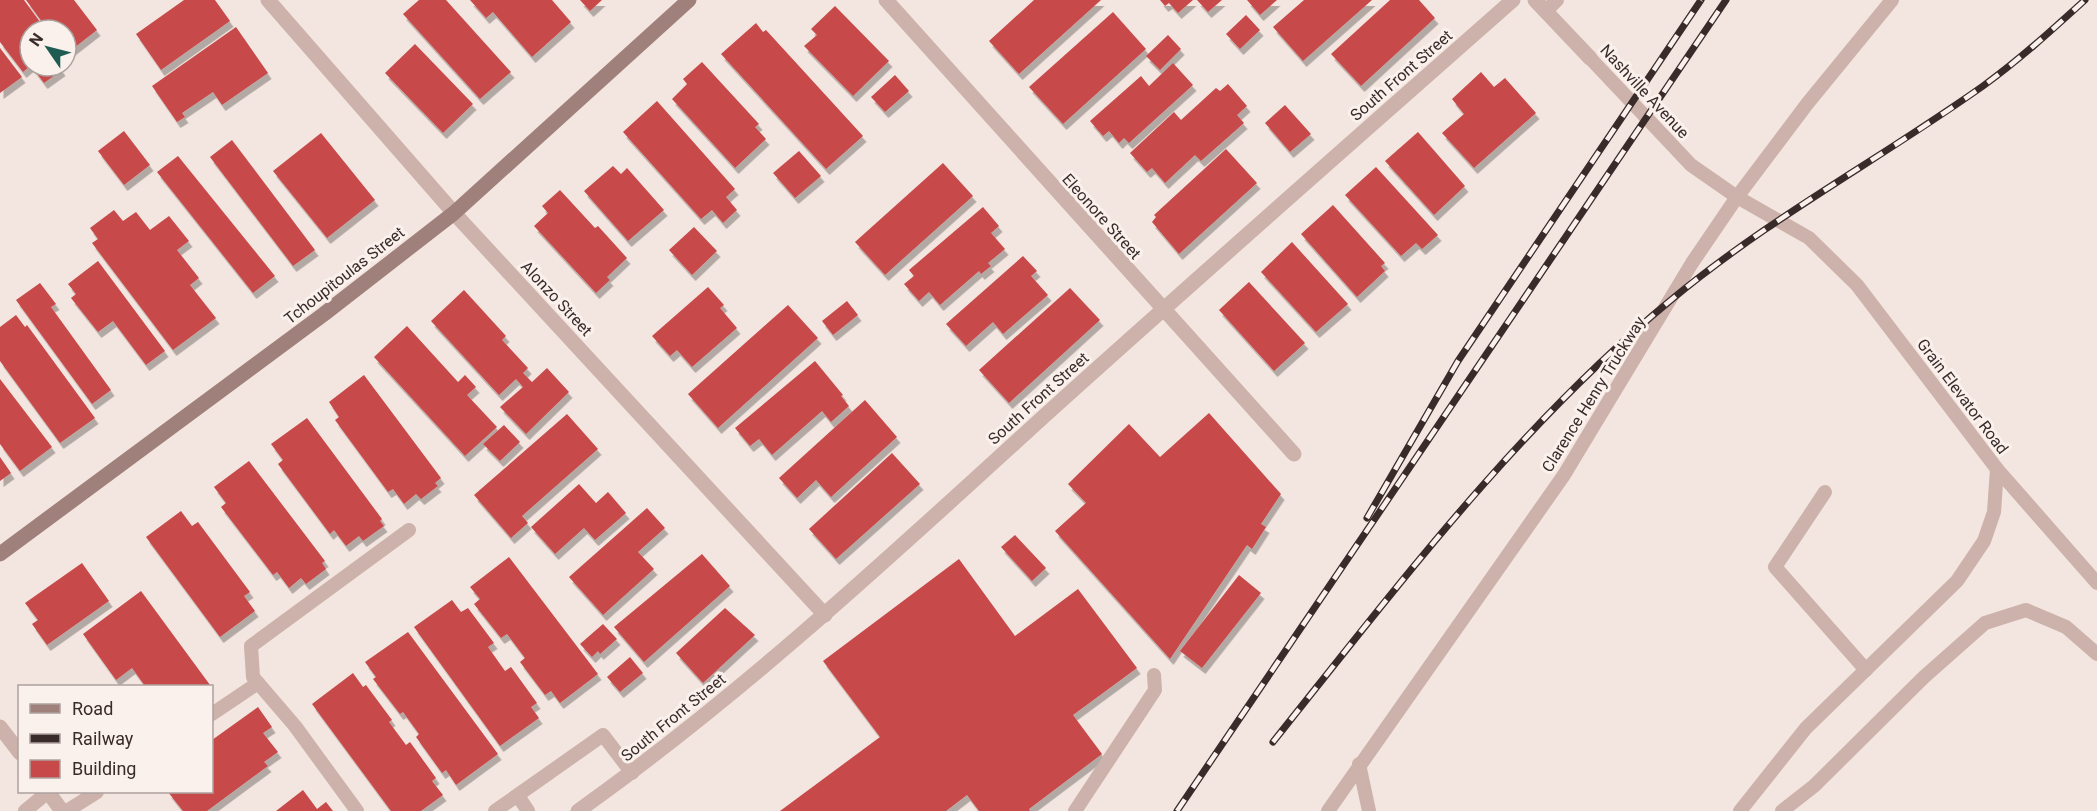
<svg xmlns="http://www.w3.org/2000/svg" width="2097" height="811" viewBox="0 0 2097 811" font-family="Roboto,sans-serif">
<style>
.building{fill:#c74949;filter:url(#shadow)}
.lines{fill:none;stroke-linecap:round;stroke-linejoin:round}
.lane{stroke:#ccb2aa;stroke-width:14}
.street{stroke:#ccb2aa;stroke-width:15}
.secondary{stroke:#a0807b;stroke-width:15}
.rail-casing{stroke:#392b2a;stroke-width:7}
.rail{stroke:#faf0ec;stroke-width:4.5;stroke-dasharray:14;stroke-linecap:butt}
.labels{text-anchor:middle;stroke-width:6;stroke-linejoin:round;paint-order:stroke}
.street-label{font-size:16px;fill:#392b2a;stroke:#faf0ec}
</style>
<defs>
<filter id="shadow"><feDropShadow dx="3.5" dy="6" stdDeviation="0" flood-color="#0004"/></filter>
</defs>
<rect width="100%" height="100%" fill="#f3e5df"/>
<g class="building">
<polygon points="0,0 24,0 46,30 30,30 30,66 23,72 0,42"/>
<polygon points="26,0 74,0 97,30 70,51 66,45 66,30 48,30"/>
<polygon points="184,0 215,0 230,21 161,70 136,34"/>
<polygon points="419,0 446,0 511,72 480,99 403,14"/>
<polygon points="470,0 552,0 571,22 532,57 493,12 486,18"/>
<polygon points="580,0 602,0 590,11"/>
<polygon points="1034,0 1101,0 1019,74 989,41"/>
<polygon points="1160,0 1193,0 1178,13 1169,3 1165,6"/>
<polygon points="1197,0 1222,0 1208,12"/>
<polygon points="1247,0 1277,0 1260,15"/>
<polygon points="1304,0 1372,0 1303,61 1273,27"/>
<polygon points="1390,0 1419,0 1435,18 1361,86 1331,54"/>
<polygon points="835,6 889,61 853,96 804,46 817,35 811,29"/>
<polygon points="1113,12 1146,49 1063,124 1029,87"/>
<polygon points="1246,15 1260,30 1240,49 1226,34"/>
<polygon points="756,23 763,32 766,30 863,136 826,169 721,54"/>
<polygon points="236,27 268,73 222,105 213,92 182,113 185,117 177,122 152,86"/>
<polygon points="1168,35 1181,49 1160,70 1146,56"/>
<polygon points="415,44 473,104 443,133 385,73"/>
<polygon points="0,48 22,77 0,93"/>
<polygon points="702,62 759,124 755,127 766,139 735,168 672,99 687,84 683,79"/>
<polygon points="1173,63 1193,85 1129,143 1124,138 1119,143 1109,131 1103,136 1090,121 1141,76 1149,86"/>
<polygon points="31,66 59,66 62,70 44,83"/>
<polygon points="1481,72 1494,87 1505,78 1536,113 1474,168 1442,133 1464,114 1452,99"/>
<polygon points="895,75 909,91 885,112 871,97"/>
<polygon points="1228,84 1247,106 1237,115 1244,123 1201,161 1195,155 1165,183 1152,168 1147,172 1130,153 1174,112 1181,120 1216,88 1220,91"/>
<polygon points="657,101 735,189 726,197 737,210 723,223 712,210 701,219 623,132"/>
<polygon points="1285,105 1311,134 1290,152 1265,123"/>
<polygon points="124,131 150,165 124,185 98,151"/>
<polygon points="1418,132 1465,186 1434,215 1385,161"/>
<polygon points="321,133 375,200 327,238 273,171"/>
<polygon points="232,140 315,250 293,266 210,157"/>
<polygon points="1226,149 1257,183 1179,254 1152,222 1156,217 1154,215"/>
<polygon points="799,151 821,176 795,198 773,173"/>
<polygon points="178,156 275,276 253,293 157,172"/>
<polygon points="943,163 973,196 885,275 855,242"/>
<polygon points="613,166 621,174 627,168 664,210 628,241 584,191"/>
<polygon points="1376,167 1438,235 1422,249 1416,243 1401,256 1345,195"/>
<polygon points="560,190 595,228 598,226 627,258 607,277 610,280 596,293 534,226 548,213 542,206"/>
<polygon points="1333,205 1385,263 1381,266 1385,271 1357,297 1301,234"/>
<polygon points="983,207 999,226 991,233 1005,249 988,263 991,266 981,274 979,271 940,305 929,292 919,301 904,284 914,276 909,270"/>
<polygon points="114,210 123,221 136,212 150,230 169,216 189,241 177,250 199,278 190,285 216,318 173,350 92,243 98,239 90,228"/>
<polygon points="694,227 717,251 692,275 669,250"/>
<polygon points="1292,242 1348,304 1316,332 1261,272"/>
<polygon points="1023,256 1037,271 1031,276 1048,295 1003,334 993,322 966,346 946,324"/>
<polygon points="98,261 165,351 146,365 113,321 98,332 71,298 76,294 68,284"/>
<polygon points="1249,282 1305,343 1274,371 1219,310"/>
<polygon points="40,283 56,304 51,307 111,390 92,404 16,300"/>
<polygon points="708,287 724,305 720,308 737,328 692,367 677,350 670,356 652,336"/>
<polygon points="1070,288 1100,320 1009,403 979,370"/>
<polygon points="464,290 506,336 502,340 528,368 523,373 532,382 547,368 569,392 526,434 500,407 523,387 516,379 499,395 431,321"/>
<polygon points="847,301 858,315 833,335 822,321"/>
<polygon points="788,305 818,338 718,428 688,394"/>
<polygon points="16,315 25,327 27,325 95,418 60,443 0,361 0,327"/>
<polygon points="407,326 458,382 465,375 476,387 467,395 497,427 465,456 374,357"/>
<polygon points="815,361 843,395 841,396 849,406 831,422 822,411 772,455 759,439 750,446 735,428"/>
<polygon points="364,375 441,478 435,483 438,486 421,499 416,494 404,504 393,489 388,492 335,420 339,417 329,402"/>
<polygon points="0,379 52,447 20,471 0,444"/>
<polygon points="865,400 897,437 831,497 816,480 797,498 779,478"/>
<polygon points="1209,413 1281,494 1261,524 1266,527 1252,549 1247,545 1170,659 1055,531 1086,503 1068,484 1129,424 1160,457"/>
<polygon points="567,414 598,449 522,516 528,523 511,538 474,495"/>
<polygon points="307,418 382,519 380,521 384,526 363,541 359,536 346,546 334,530 330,534 278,464 283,460 271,444"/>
<polygon points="504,425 520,442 500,461 483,444"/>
<polygon points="892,453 920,484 836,559 809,529"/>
<polygon points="0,457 11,473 0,481"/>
<polygon points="249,461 325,561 322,563 326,569 306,584 301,578 289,588 277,572 273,575 221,507 226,503 214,487"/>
<polygon points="579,484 596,503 608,492 626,513 595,540 584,528 555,554 531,527"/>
<polygon points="647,508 665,528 638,552 654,569 603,615 569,577"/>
<polygon points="181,511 192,526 198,522 250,592 244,596 255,611 220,637 146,537"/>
<polygon points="1015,535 1046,568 1032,581 1001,547"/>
<polygon points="702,554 730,586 644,662 614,627"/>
<polygon points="509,557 598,674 560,703 551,691 545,695 520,662 525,658 507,634 501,638 474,604 480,599 470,587"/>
<polygon points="959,559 1015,636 1078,589 1137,668 1073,715 1102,754 1029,809 1030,811 979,811 967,795 946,811 780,811 880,737 823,661"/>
<polygon points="82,563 109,601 47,645 32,624 38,620 25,603"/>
<polygon points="1239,575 1261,593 1202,668 1180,651"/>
<polygon points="141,591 210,685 208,686 145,686 132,668 116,680 83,634"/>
<polygon points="452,600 461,612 468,608 494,643 488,647 505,671 511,667 537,703 531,707 539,718 500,746 414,627"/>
<polygon points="725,608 755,635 703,683 676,653"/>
<polygon points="603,624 617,639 600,654 598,651 592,657 580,644"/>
<polygon points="408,632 498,754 456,785 446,770 442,773 416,737 419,734 403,712 400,714 373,679 376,677 365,662"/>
<polygon points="630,657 643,673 620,692 607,677"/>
<polygon points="353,673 363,687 366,685 392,720 389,722 406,745 410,742 436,778 432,781 443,795 421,811 391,811 312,704"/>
<polygon points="258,707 272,727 263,733 278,752 264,762 268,766 207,811 183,811 168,792 212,792 212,740"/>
<polygon points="303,790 317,809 326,802 333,811 276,811"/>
</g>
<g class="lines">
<g class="lane">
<polyline points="1546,11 1557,0"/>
<polyline points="1590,58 1691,165 1737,197 1809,238 1857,285 1997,469 2097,583"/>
<polyline points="1825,492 1775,567 1866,670"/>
<polyline points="212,714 258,683"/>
<polyline points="1359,764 1369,811"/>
<polyline points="518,796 528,811"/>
<polyline points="25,811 48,792"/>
<polyline points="67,811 97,792"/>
<polyline points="357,811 295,726 253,677 251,646 409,530"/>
<polyline points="495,811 603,735 632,773"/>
<polyline points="1075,811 1155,690 1154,675"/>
<polyline points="1328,811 1564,475 1692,263 1737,197 1807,104 1892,0"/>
<polyline points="1740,811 1806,728 1957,581 1984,541 1994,512 1997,469"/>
<polyline points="1782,811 1814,786 1924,677 1985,623 2026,610 2066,627 2097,654"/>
</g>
<g class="street">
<polyline points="268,0 454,213 825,615"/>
<polyline points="886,0 1294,454"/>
<polyline points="1535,0 1590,58"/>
<polyline points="0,727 20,753"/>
<polyline points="48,792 62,811"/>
<path d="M578 811C747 691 899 548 1052 409 1205 271 1359 136 1513 0"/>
</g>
<polyline class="secondary" points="0,554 324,314 454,213 689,0"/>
<defs>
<g id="rail">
<polyline points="1367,518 1458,361 1701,0"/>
<path d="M1273 742C1396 588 1518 426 1671 300 1768 219 1880 159 1983 86 2019 60 2052 30 2085 0"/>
<polyline points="1177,811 1726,0"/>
</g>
</defs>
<use href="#rail" class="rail-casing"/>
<use href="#rail" class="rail"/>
</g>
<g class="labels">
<g class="street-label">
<text transform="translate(1401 75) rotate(-41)" y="6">South Front Street</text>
<text transform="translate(1645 91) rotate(47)" y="6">Nashville Avenue</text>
<text transform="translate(1102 216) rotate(48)" y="6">Eleonore Street</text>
<text transform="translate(344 275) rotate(-38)" y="6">Tchoupitoulas Street</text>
<text transform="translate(557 298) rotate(47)" y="6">Alonzo Street</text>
<text transform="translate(1593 394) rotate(-58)" y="6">Clarence Henry Truckway</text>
<text transform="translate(1963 396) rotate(53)" y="6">Grain Elevator Road</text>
<text transform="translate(1038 398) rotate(-42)" y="6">South Front Street</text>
<text transform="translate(673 717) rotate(-39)" y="6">South Front Street</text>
</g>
</g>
<rect x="18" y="685" width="195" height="108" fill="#faf0ec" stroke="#ada19e" stroke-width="1.5"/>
<rect x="30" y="704" width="30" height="9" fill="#a0807b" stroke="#ada19e" stroke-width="1.5"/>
<text x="72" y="715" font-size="18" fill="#392b2a">Road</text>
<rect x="30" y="734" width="30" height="9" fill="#392b2a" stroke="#ada19e" stroke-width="1.5"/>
<text x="72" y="745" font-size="18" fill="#392b2a">Railway</text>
<rect x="30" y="760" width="30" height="18" fill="#c74949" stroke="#ada19e" stroke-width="1.5"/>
<text x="72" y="775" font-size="18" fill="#392b2a">Building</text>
<g transform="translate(48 48) rotate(305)"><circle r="28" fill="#faf0ec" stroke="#ada19e" stroke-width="1.5"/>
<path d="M0-4.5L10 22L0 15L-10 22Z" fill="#1e5c51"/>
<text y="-9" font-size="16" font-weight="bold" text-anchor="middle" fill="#392b2a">N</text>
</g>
</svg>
